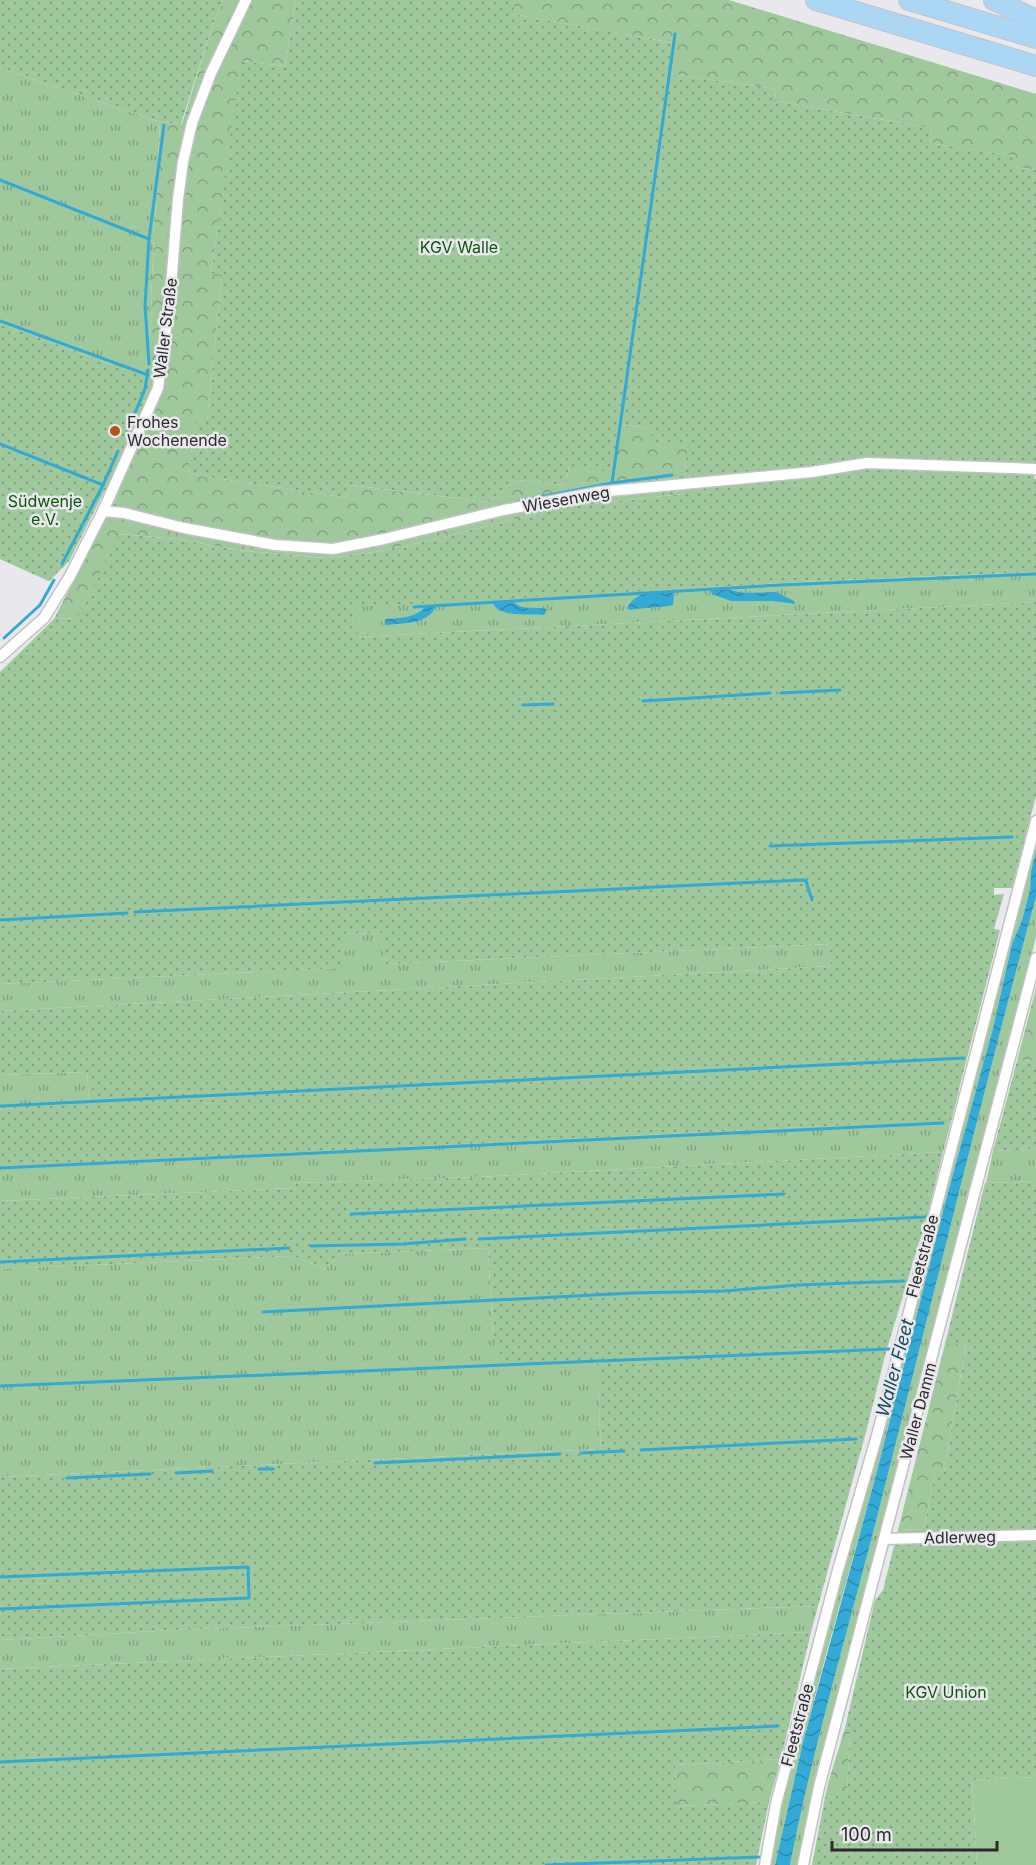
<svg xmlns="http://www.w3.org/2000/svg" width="1036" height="1865" viewBox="0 0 1036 1865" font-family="Inter,sans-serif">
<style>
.grass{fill:url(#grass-tufts)}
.forest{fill:url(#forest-crowns)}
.garden{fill:url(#garden-dots)}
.pitch{fill:#9fc99d}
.water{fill:url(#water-waves)}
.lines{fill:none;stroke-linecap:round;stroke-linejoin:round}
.stream{stroke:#33a9d5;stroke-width:3}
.minor-casing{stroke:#c2c1c5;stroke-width:13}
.motorway-casing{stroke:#c4c4c4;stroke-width:22}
.minor{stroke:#fff;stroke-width:10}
.motorway{stroke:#abd7f5;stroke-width:20}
.poi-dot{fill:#b65513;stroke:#e9e8ec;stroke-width:2}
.labels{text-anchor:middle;stroke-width:5;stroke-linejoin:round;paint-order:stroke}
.park-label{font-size:16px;fill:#0d5411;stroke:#e9e8ec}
.street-label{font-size:16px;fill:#2b2b2c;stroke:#e9e8ec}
.poi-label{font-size:16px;fill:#2b2b2c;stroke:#e9e8ec;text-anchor:start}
.water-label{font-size:18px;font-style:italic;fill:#18485b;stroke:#e9e8ec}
</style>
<defs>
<pattern id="grass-tufts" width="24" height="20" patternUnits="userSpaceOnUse" patternTransform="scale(1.5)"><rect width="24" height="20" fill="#9fc99d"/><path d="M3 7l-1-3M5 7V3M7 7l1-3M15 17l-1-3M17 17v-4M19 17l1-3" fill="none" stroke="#82a380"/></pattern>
<pattern id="forest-crowns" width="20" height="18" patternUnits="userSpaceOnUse" patternTransform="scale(1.5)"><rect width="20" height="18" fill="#9fc99d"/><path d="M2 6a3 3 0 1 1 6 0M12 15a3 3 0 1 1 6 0" fill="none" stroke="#82a380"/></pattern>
<pattern id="garden-dots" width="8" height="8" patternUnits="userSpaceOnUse" patternTransform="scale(1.5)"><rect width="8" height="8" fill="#9fc99d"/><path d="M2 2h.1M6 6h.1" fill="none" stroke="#82a380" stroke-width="1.8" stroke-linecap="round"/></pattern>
<pattern id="water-waves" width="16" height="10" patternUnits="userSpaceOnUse" patternTransform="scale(1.5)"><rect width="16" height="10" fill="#33a9d5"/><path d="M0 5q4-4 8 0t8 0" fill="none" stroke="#2b8aad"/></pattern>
</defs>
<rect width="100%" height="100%" fill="#e9e8ec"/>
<g class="grass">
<polygon points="0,68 160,122 151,296 152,317 145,371 126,370 0,323"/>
<polygon points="1036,572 1036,602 356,637 356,606 839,580"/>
<polygon points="1036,836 1036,852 1031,871 1030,890 1022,920 1012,944 993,1028 947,1196 876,1475 826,1655 803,1742 775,1865 770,1865 781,1804"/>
<path d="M1036 897V937L897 1477 815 1777 797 1865H790C812 1752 845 1641 874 1529 928 1318 979 1107 1036 897Z"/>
<polygon points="384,933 386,964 830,944 831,966 0,1011 0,984 342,968 342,934"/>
<polygon points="87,1072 89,1101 0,1105 0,1075"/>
<polygon points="959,1091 943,1152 475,1177 293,1183 293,1188 0,1201 0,1167 864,1124"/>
<polygon points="1036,1149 1036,1181 986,1183 993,1151"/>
<polygon points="488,1248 493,1336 597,1363 601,1449 0,1477 0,1269 293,1256 325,1269 341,1254"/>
<polygon points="818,1606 811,1632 0,1669 0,1640 173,1630"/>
</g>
<g class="forest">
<polygon points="223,0 296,0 285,66 242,61 211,272 222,275 207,421 196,420 188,474 349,498 350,485 488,502 516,480 566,485 569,466 618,425 653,428 651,444 725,168 682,494 565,507 423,542 375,552 327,558 245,551 177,539 120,534 77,618 54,619 116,499 104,490 69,561 49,581 0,559 126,370 145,371 152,317 151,296 160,122 182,124 211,30"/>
<polygon points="514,0 729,0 1036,94 1036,170 1012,167 1013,156 929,143 931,128 775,101 776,89 670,74 674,43 512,14"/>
<polygon points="1036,988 1036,1060 1017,1061"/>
<polygon points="966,1343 944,1472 935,1472 924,1529 898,1530 945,1344"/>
<polygon points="845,1728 850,1729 847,1796 825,1797 829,1780"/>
<polygon points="781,1759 769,1802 676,1806 675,1765"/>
</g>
<g class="garden">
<polygon points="0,0 223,0 211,30 181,124 160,122 0,68"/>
<polygon points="296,0 514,0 513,14 674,43 670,74 776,89 775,101 931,128 930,143 1014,156 1013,167 1036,170 1036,464 1034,478 1036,479 1036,572 839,580 356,607 357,637 1036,602 1036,796 1012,888 994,888 994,895 1004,894 994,929 1000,930 951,1120 0,1167 0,1105 89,1101 87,1072 0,1075 0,1011 831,966 829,944 386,964 383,933 342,934 343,968 0,984 0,672 54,619 77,618 119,534 177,539 245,551 327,558 375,552 423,542 565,507 682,494 688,445 650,444 652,428 619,425 614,472 569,467 566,485 516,480 488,502 351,485 349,498 188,474 196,419 207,420 222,275 211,273 241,61 285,66"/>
<polygon points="0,323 126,370 152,372 147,395 105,490 69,561 49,581 0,559"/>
<polygon points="1036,1060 1036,1149 993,1151 1017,1061"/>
<polygon points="943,1152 928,1213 886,1352 866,1432 818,1606 173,1630 0,1640 0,1477 601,1449 597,1363 503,1366 493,1336 488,1248 341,1254 325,1269 293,1256 0,1269 0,1201 293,1188 293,1183 475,1177"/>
<polygon points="1036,1181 1036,1777 972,1780 977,1865 812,1865 825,1797 847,1795 850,1729 845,1728 875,1600 883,1590 898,1530 924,1529 935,1472 944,1472 966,1344 945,1344 985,1183"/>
<polygon points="811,1632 781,1759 675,1765 677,1806 769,1802 756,1865 0,1865 0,1669"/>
</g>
<polygon class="pitch" points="1036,1777 1036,1865 977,1865 972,1780"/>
<g class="water">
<polygon points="726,589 744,593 776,592 794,601 795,604 774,601 731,601 712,594 710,590"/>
<path d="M674 592 673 605C661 608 644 607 630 610L627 608C637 589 656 593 674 592Z"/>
<path d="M513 601C521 611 534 606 546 609V612L544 615C528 613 500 619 492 602Z"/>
<path d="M436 605C431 624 403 623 387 625L385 622 386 619C400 618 416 618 426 606Z"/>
<path d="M1036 852V897C979 1107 928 1318 874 1529 845 1641 812 1752 790 1865H775L803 1742 876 1475 947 1196 993 1028 1012 944 1022 920 1030 890 1031 871Z"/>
</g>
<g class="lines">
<g class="stream">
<polyline points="0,180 149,239"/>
<polyline points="0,321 148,375"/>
<polyline points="149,364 145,306 149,239 164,125"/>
<polyline points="127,432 145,389 148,370"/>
<polyline points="0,444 103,485"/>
<polyline points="612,483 675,34"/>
<polyline points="519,501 612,483 672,475"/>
<polyline points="62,564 103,485 118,451"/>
<polyline points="414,607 780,585 1036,574"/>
<polyline points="4,638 40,605 54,580"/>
<polyline points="781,693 840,690"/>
<polyline points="643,701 770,693"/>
<polyline points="523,705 553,704"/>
<polyline points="770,846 1012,837"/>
<polyline points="135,912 803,880 806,881 812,900"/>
<polyline points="0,920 127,913"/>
<polyline points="0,1106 964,1058"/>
<polyline points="0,1168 943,1123"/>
<polyline points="351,1214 784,1194"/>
<polyline points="479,1239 925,1217"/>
<polyline points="311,1246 403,1244 465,1239"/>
<polyline points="0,1262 289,1248"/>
<polyline points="263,1312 632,1293 724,1291 798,1285 904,1281"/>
<polyline points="0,1386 889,1349"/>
<polyline points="641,1450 856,1439"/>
<polyline points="581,1453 624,1451"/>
<polyline points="375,1463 560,1454"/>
<polyline points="259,1469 273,1469"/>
<polyline points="176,1473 212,1471"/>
<polyline points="67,1478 150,1474"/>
<polyline points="0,1577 248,1567 249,1598 0,1609"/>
<polyline points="0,1762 778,1726"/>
<polyline points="546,1865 760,1857"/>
</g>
<defs>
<g id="minor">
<polyline points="103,511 124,513 184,528 275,545 333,549 384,539 504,510 599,492 812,472 867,463 1036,469"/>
<polyline points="0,657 44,618 70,576 103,511 158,388 170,298 178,199 183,162 192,123 211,73 246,0"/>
<polyline points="885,1539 1036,1535"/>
<polyline points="765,1865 776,1804 838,1570 878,1432 1036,821"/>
<polyline points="803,1865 819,1787 1036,958"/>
</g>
<g id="motorway">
<polyline points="816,0 1036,66"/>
<polyline points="909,0 1036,38"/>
<polyline points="994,0 1036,20"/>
</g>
</defs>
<use href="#minor" class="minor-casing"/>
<use href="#motorway" class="motorway-casing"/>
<use href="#minor" class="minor"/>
<use href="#motorway" class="motorway"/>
</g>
<circle class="poi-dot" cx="115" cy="431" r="6"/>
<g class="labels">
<g class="park-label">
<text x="459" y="253">KGV Walle</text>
<text x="45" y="507">Südwenje<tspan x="45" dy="18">e.V.</tspan></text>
<text x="946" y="1698">KGV Union</text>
</g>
<g class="street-label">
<text transform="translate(165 328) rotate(-83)" y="6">Waller Straße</text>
<text transform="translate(566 499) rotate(-10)" y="6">Wiesenweg</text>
<text transform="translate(922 1256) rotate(-75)" y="6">Fleetstraße</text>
<text transform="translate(918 1411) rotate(-75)" y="6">Waller Damm</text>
<text transform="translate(960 1537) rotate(-1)" y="6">Adlerweg</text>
<text transform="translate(797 1725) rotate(-75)" y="6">Fleetstraße</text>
</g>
<g class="poi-label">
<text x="127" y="428">Frohes<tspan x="127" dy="18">Wochenende</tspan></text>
</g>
<g class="water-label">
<text transform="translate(895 1368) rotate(-75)" y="6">Waller Fleet</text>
</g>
</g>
<path d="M832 1841v9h165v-9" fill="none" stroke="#2b2b2c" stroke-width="3"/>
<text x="841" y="1841" font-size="18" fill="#2b2b2c" stroke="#e9e8ec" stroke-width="4.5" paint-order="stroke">100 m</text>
</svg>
